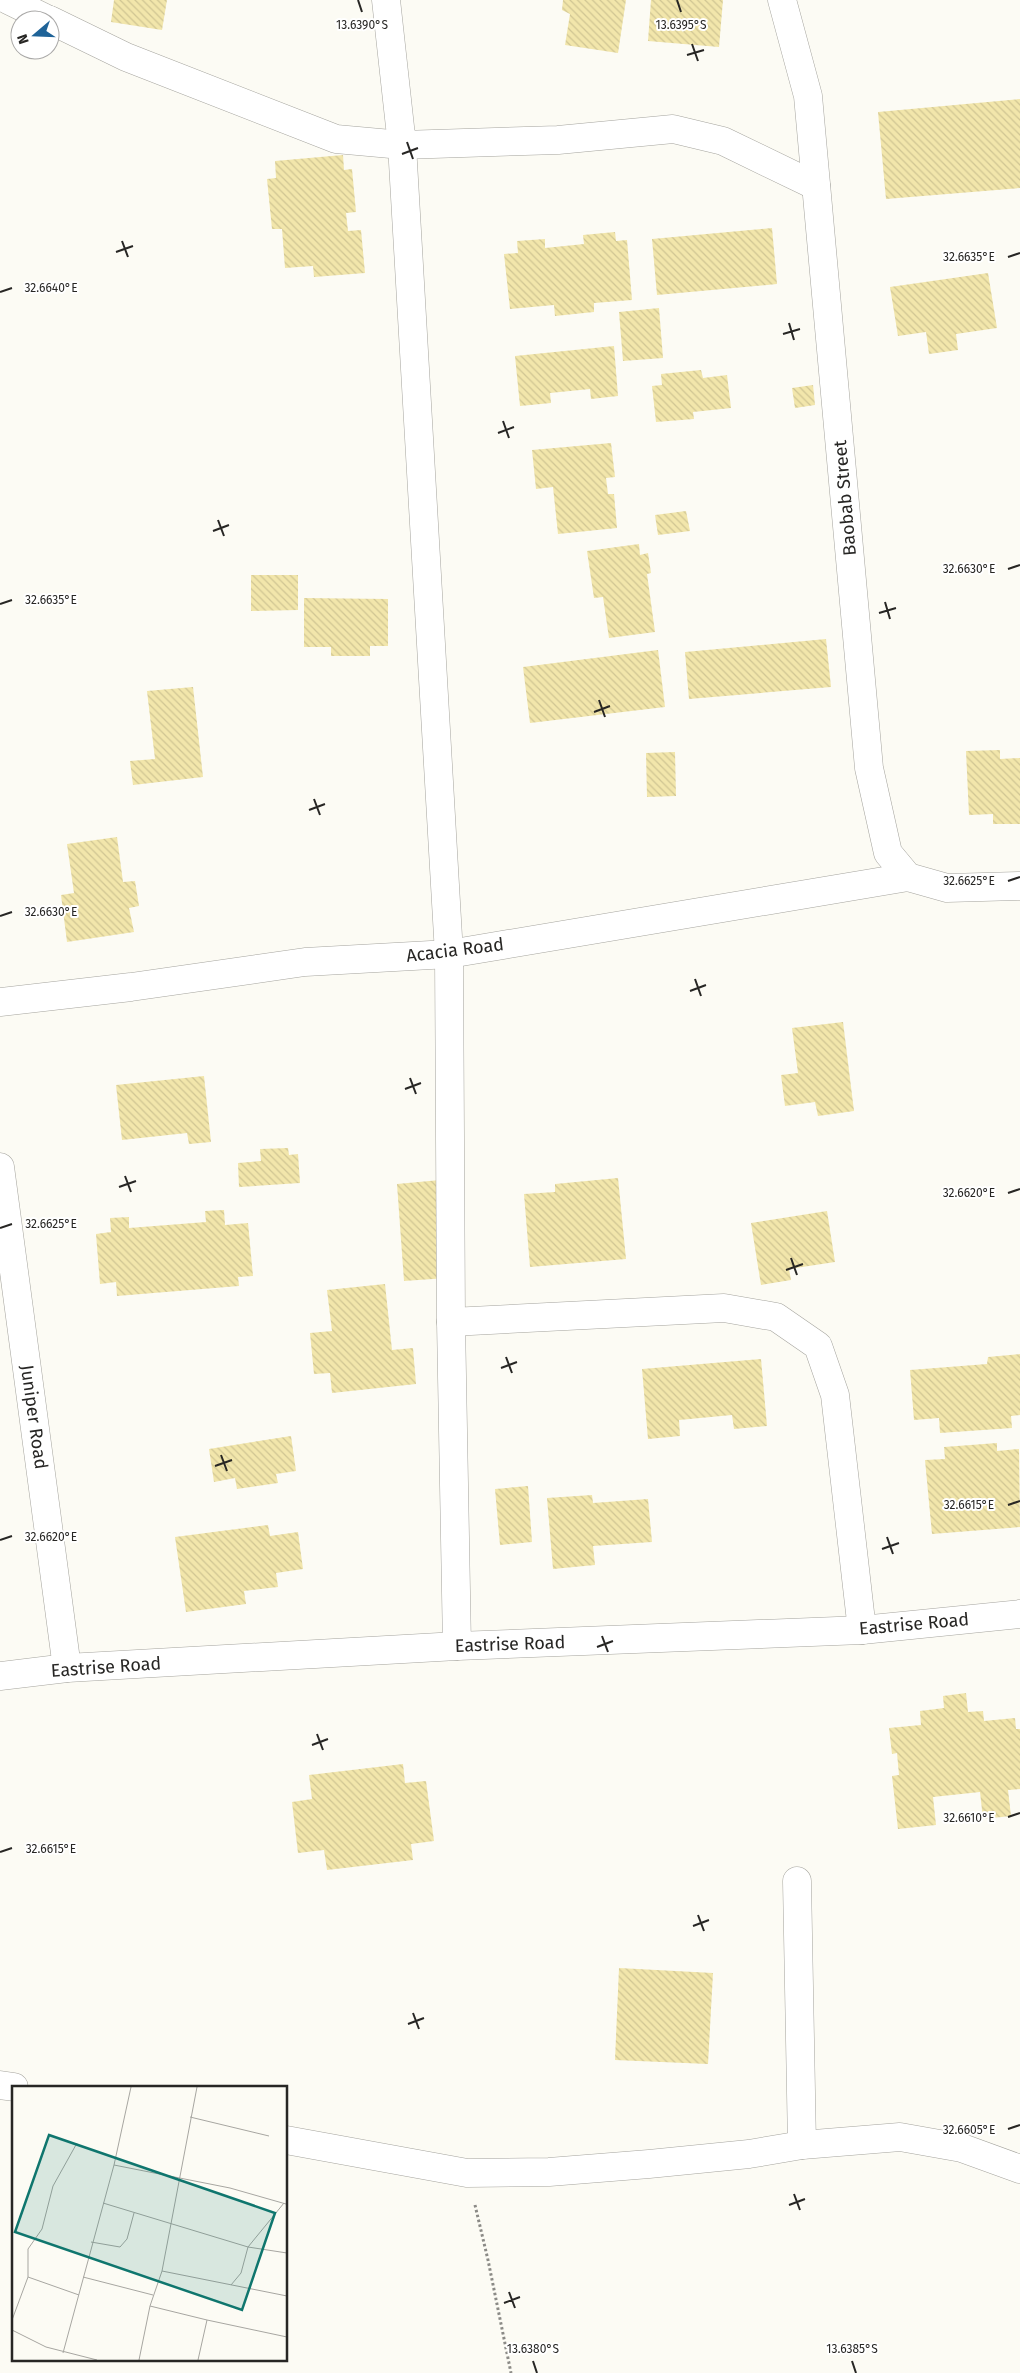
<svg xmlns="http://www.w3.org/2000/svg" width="1020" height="2373" viewBox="0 0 1020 2373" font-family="'Fira Sans',sans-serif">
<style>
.building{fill:url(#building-back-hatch)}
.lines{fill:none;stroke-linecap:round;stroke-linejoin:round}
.minor-casing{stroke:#a5a49e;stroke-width:29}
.path{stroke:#8b8a86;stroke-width:3;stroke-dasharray:2.5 2.5;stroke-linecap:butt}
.minor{stroke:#fff;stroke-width:28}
.ticks{fill:none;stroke:#272624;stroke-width:2}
.labels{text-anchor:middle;stroke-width:4;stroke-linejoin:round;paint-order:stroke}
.street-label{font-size:18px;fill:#272624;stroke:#fff}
.inset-road{fill:none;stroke:#a7a6a1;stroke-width:1}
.view{fill:#0f766e;fill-opacity:0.15;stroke:#0f766e;stroke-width:2.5}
.inset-edge{fill:none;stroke:#272624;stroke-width:2.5}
.ticks-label{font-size:12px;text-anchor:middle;fill:#272624;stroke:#fff;stroke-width:4;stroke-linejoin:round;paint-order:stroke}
</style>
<defs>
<pattern id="building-back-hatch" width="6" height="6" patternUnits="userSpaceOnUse" patternTransform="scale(1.25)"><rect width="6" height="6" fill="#f2e6ab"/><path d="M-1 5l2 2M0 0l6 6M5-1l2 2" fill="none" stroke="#d0c593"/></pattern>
</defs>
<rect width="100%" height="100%" fill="#fcfbf4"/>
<g class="building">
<polygon points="114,0 167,0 162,30 111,22"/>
<polygon points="563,0 626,0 618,53 565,45 570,14 562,10"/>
<polygon points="651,0 723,0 719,47 648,41"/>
<polygon points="1020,99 1020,188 886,199 878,112"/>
<polygon points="343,155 344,170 352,169 356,212 346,213 348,231 361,230 365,273 314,277 313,266 285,268 282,229 272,229 267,179 276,178 275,161"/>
<polygon points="772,228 777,284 657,295 652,239"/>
<polygon points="615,232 616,241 627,240 632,300 594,303 594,312 555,316 554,305 510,309 504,254 518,253 517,241 545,239 545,248 584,244 583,235"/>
<polygon points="988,273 997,328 956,334 958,350 929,354 926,332 898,336 890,287"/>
<polygon points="659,308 663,358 623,361 619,312"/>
<polygon points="614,346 618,396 591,399 590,389 550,393 551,403 520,406 515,356"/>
<polygon points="701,370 703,378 727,375 731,408 693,412 694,419 656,422 652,386 662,385 661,374"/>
<polygon points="813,385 815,405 795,408 792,388"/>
<polygon points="611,443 615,477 606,478 608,494 614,494 617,528 558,534 553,487 536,489 532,450"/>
<polygon points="686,511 690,531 658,535 655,515"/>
<polygon points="639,544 640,555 648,553 651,573 647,574 655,632 609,638 603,597 594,598 587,551"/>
<polygon points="251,575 298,575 298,610 251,611"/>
<polygon points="304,598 388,599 388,646 370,646 370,656 331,656 331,647 304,647"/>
<polygon points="826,639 831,687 689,699 685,652"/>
<polygon points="658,650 665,707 530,723 523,667"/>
<polygon points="193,687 203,777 133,785 130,761 155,759 147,691"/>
<polygon points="1000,750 1000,759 1020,758 1020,824 993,824 993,814 969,815 966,751"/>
<polygon points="675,752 676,796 647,797 646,753"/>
<polygon points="117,837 123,882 135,881 139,906 129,908 134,932 67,942 61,895 74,893 67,844"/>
<polygon points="843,1022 854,1111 818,1116 815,1102 785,1106 781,1075 798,1073 792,1028"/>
<polygon points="204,1076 211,1142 189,1144 187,1133 122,1140 116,1085"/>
<polygon points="288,1148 289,1155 298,1154 300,1183 239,1187 238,1163 261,1161 260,1149"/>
<polygon points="618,1178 626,1259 530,1267 524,1194 555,1192 555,1184"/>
<polygon points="440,1180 447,1278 404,1281 397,1184"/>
<polygon points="224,1210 225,1225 248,1223 253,1276 238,1277 239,1286 117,1296 116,1282 100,1284 96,1234 111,1232 110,1218 129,1217 129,1228 206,1222 205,1211"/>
<polygon points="827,1211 835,1262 789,1269 791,1280 761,1285 751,1223"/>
<polygon points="385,1284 392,1350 413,1348 416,1384 332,1393 330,1373 314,1374 310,1333 332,1331 327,1290"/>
<polygon points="1020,1354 1020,1415 1011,1416 1012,1428 940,1433 939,1418 914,1420 910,1370 987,1364 988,1357"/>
<polygon points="761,1359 767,1426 734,1429 732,1415 679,1420 680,1436 648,1439 642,1369"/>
<polygon points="291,1436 296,1471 276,1474 278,1483 237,1489 235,1478 214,1482 209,1449"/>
<polygon points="997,1443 997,1451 1019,1449 1020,1527 932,1534 925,1460 945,1459 944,1447"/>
<polygon points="528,1486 532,1542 500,1545 495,1489"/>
<polygon points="592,1495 593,1503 648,1499 652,1542 593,1546 595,1565 553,1569 547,1498"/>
<polygon points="268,1525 270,1536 298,1532 303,1569 276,1573 278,1587 244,1591 246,1604 186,1612 175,1537"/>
<polygon points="966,1693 968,1712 983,1711 984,1721 1015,1718 1016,1729 1020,1729 1020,1789 1008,1790 1011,1816 983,1819 980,1792 933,1797 936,1825 898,1829 892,1776 899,1775 897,1753 892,1754 889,1728 921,1725 920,1711 944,1708 943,1696"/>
<polygon points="403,1764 405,1783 426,1781 434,1841 411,1844 413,1860 327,1870 324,1850 298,1853 292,1802 312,1799 309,1775"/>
<polygon points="619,1968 713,1973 708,2064 615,2060"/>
</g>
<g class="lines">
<defs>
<g id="minor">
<polyline points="8,0 49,20"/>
<polyline points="386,0 402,145 558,140 673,129 723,141 816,186"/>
<polyline points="782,0 808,96 869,768 888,853 908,877 947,888 1020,886"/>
<polyline points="50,20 126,57 336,139 402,145 449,954 451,1322 457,1646"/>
<polyline points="0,1002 131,987 305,962 449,954 908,877"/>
<polyline points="0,1167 67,1668"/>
<polyline points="451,1322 724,1308 776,1317 818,1346 835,1395 862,1630"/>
<polyline points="0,1676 67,1668 457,1646 862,1630 1020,1614"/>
<polyline points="797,1881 802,2145"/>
<polyline points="0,2085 14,2087"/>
<polyline points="286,2140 467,2173 549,2172 649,2164 749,2154 802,2145 900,2137 962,2148 1020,2169"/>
</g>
</defs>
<use href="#minor" class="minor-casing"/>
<polyline class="path" points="475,2205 488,2260 511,2373"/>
<use href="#minor" class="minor"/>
</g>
<path class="ticks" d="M358 0 362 12M677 0 681 12M692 44 698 61M687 55 704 50M407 142 413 159M402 154 418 148M122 241 128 257M116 252 133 246M1008 257 1020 253M0 292 12 288M789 323 794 340M783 334 800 329M503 421 509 438M498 433 514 427M218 520 224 536M213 531 229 525M1008 569 1020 565M885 602 890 619M0 604 12 600M879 613 896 608M599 700 605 717M594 712 610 706M314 799 320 815M309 810 325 804M1008 881 1020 877M0 916 12 912M695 979 701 996M690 991 706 985M410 1078 416 1094M405 1089 421 1083M125 1176 131 1192M119 1187 136 1181M1008 1193 1020 1189M0 1228 12 1224M791 1258 797 1275M786 1270 803 1264M506 1357 512 1373M501 1368 517 1362M221 1455 227 1471M215 1466 232 1460M1008 1505 1020 1501M887 1537 893 1554M0 1540 12 1536M882 1549 899 1543M602 1636 608 1652M597 1647 613 1641M317 1734 323 1750M312 1745 328 1739M1008 1817 1020 1813M0 1852 12 1848M698 1915 704 1931M693 1926 709 1920M413 2013 419 2029M408 2024 424 2018M1008 2129 1020 2125M794 2194 800 2210M789 2205 805 2199M509 2292 515 2308M504 2303 520 2297M533 2361 537 2373M852 2361 856 2373"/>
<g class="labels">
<g class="street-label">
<text transform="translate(845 498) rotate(-95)" y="6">Baobab Street</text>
<text transform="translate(455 950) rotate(-7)" y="6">Acacia Road</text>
<text transform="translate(34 1417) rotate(82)" y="6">Juniper Road</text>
<text transform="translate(914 1624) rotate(-5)" y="6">Eastrise Road</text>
<text transform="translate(510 1644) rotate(-2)" y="6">Eastrise Road</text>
<text transform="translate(106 1667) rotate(-4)" y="6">Eastrise Road</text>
</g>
</g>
<g transform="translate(12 2086)">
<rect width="275" height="275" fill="#fcfbf4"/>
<path class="inset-road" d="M178 31 257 50M102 79 218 102 274 118M91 117 236 161 272 117M79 156 108 161 115 153 122 127M150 185 185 1M16 191 67 209M71 191 141 209M219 199 229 187 236 161 275 167M138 220 195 234 186 274M0 234 16 191V163L30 143 41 100 65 57M195 234 275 251M0 244 34 261 85 274M51 267 102 79 119 1M127 274 138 220 150 185 275 210"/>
<path class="view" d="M37 49 263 127 230 224 3 146Z"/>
<rect width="275" height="275" class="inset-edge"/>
</g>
<g class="ticks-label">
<text x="362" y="29">13.6390°S</text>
<text x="681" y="29">13.6395°S</text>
<text x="969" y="261">32.6635°E</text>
<text x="51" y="292">32.6640°E</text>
<text x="969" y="573">32.6630°E</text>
<text x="51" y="604">32.6635°E</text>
<text x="969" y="885">32.6625°E</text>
<text x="51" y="916">32.6630°E</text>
<text x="969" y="1197">32.6620°E</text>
<text x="51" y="1228">32.6625°E</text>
<text x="969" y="1509">32.6615°E</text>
<text x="51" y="1541">32.6620°E</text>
<text x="969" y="1822">32.6610°E</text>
<text x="51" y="1853">32.6615°E</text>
<text x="969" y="2134">32.6605°E</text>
<text x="533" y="2353">13.6380°S</text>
<text x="852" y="2353">13.6385°S</text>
</g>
<g transform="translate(35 35) rotate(251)"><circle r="24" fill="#ffffff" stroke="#a9a8a7"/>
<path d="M0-4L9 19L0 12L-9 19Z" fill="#1f6398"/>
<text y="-8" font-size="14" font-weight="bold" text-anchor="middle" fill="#272624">N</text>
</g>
</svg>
